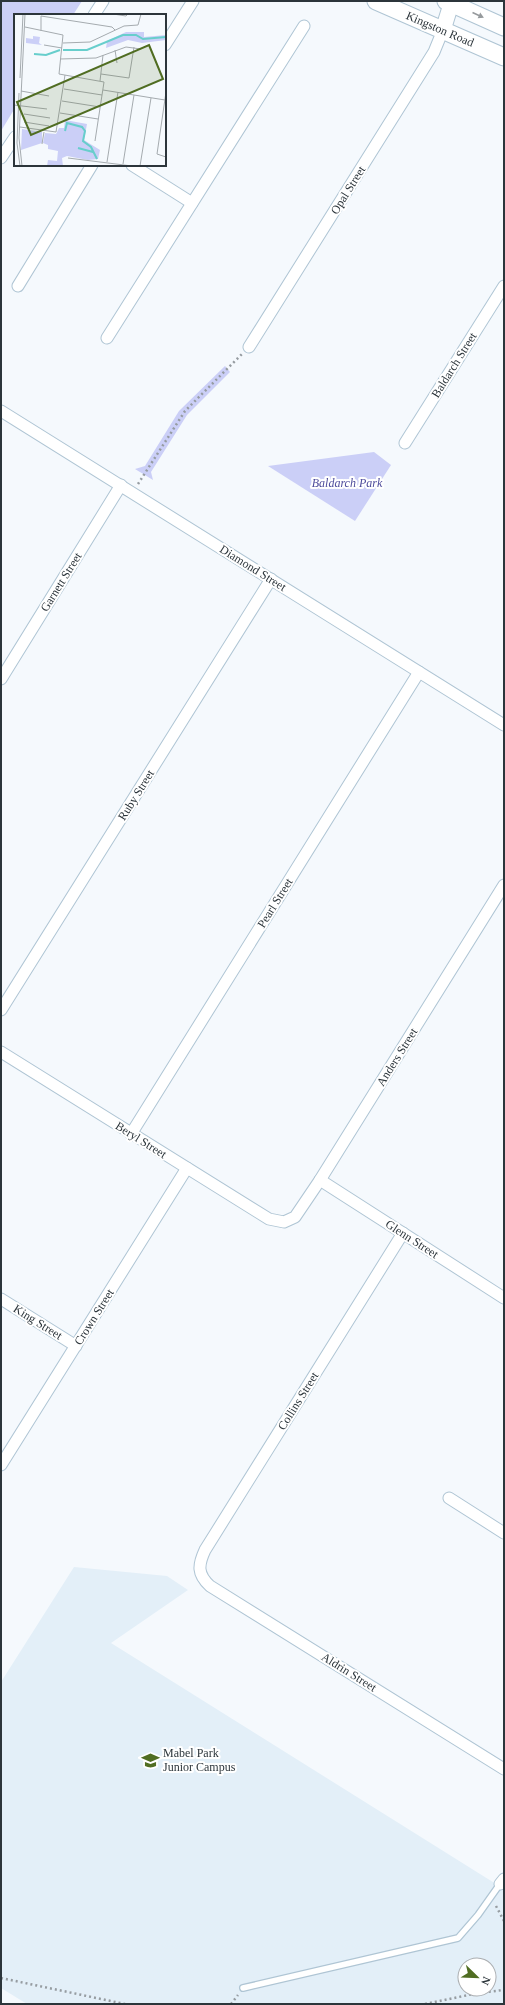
<svg xmlns="http://www.w3.org/2000/svg" width="505" height="2005" viewBox="0 0 505 2005" font-family="Georgia,serif">
<style>
.built{fill:#e3eff8;fill-rule:evenodd}
.green{fill:#cbcff7}
.lines{fill:none;stroke-linecap:round;stroke-linejoin:round}
.lane-casing{stroke:#afc5d4;stroke-width:8}
.street-casing{stroke:#afc5d4;stroke-width:13}
.secondary-casing{stroke:#afc5d4;stroke-width:17}
.primary-casing{stroke:#afc5d4;stroke-width:19}
.path{stroke:#969ca1;stroke-width:2.5;stroke-dasharray:2 3;stroke-linecap:butt}
.lane{stroke:#fff;stroke-width:5.5}
.street{stroke:#fff;stroke-width:11}
.secondary{stroke:#fff;stroke-width:15}
.primary{stroke:#fff;stroke-width:17}
.oneway{fill:#969a9d}
.labels{text-anchor:middle;stroke-width:4;stroke-linejoin:round;paint-order:stroke}
.street-label{font-size:12px;fill:#2c353b;stroke:#fff}
.park-label{font-size:12px;font-style:italic;fill:#4d4b9b;stroke:#fff}
.poi-label{font-size:12px;fill:#2c353b;stroke:#fff;text-anchor:start}
.inset-river{fill:none;stroke:#67cecc;stroke-width:2}
.inset-road{fill:none;stroke:#a5abaf;stroke-width:1}
.view{fill:#506d22;fill-opacity:0.15;stroke:#506d22;stroke-width:2}
.inset-edge{fill:none;stroke:#2c353b;stroke-width:2}
</style>
<rect width="100%" height="100%" fill="#f5f9fd"/>
<path class="built" d="M74 1567 167 1576 188 1590 111 1643 504 1889V2004H27L1 1988V1682ZM465 1965H489V1989H465Z"/>
<g class="green">
<polygon points="1,1 82,1 73,15 15,15 15,108 1,131"/>
<polygon points="225,366 230,372 187,415 151,472 153,480 135,469 145,466 179,411"/>
<polygon points="374,452 391,465 355,521 268,466"/>
</g>
<g class="lines">
<defs>
<polyline id="lane" points="243,1988 458,1938 478,1915 500,1884"/>
<g id="street">
<polyline points="94,15 103,1"/>
<polyline points="165,45 193,1"/>
<polyline points="1,158 15,137"/>
<polyline points="132,165 192,203"/>
<polyline points="18,286 92,165"/>
<polyline points="107,338 304,26"/>
<polyline points="249,347 434,52 443,30"/>
<polyline points="1,411 504,725"/>
<polyline points="405,443 504,286"/>
<polyline points="1,679 121,485"/>
<polyline points="1,1010 271,579"/>
<polyline points="1,1052 269,1219 284,1222 295,1217 320,1180 504,885"/>
<polyline points="131,1134 419,672"/>
<polyline points="320,1180 504,1298"/>
<path d="M403 1233 205 1550C198 1565 197 1574 210 1586L504 1769"/>
<polyline points="1,1299 76,1346"/>
<polyline points="1,1465 187,1168"/>
<polyline points="449,1498 504,1533"/>
<polyline points="500,1884 504,1879"/>
</g>
<polyline id="secondary" points="443,30 452,1"/>
<g id="primary">
<polyline points="376,1 504,57"/>
<polyline points="446,1 504,27"/>
</g>
</defs>
<use href="#lane" class="lane-casing"/>
<use href="#street" class="street-casing"/>
<use href="#secondary" class="secondary-casing"/>
<use href="#primary" class="primary-casing"/>
<g class="path">
<polyline points="138,484 185,411 242,354"/>
<polyline points="496,1906 504,1921"/>
<polyline points="1,1978 125,2004"/>
<polyline points="231,2004 238,1995"/>
<polyline points="425,2004 478,1993 504,1990"/>
</g>
<use href="#lane" class="lane"/>
<use href="#street" class="street"/>
<use href="#secondary" class="secondary"/>
<use href="#primary" class="primary"/>
</g>
<defs><path id="oneway-solid" d="M-6-.8H1V-3.2L6.5 0L1 3.2V.8H-6Z"/></defs>
<use class="oneway" href="#oneway-solid" transform="translate(478 15) rotate(24)"/>
<defs>
<symbol id="school-bare" viewBox="-9 -9 18 18"><path d="M0-5L7-2L0 1L-7-2ZM-4 1L0 2.5L4 1V4Q0 6-4 4Z" fill="#506d22" stroke="#fff" stroke-width="2.5" paint-order="stroke"/></symbol>
</defs>
<g fill-rule="evenodd">
<use href="#school-bare" x="138" y="1748" width="25" height="25"/>
</g>
<g class="labels">
<g class="street-label">
<text transform="translate(440 29) rotate(23)" y="4">Kingston Road</text>
<text transform="translate(348 190) rotate(-58)" y="4">Opal Street</text>
<text transform="translate(454 365) rotate(-58)" y="4">Baldarch Street</text>
<text transform="translate(253 568) rotate(32)" y="4">Diamond Street</text>
<text transform="translate(61 582) rotate(-58)" y="4">Garnett Street</text>
<text transform="translate(136 795) rotate(-58)" y="4">Ruby Street</text>
<text transform="translate(275 903) rotate(-58)" y="4">Pearl Street</text>
<text transform="translate(397 1057) rotate(-58)" y="4">Anders Street</text>
<text transform="translate(141 1140) rotate(32)" y="4">Beryl Street</text>
<text transform="translate(412 1239) rotate(33)" y="4">Glenn Street</text>
<text transform="translate(94 1317) rotate(-58)" y="4">Crown Street</text>
<text transform="translate(38 1322) rotate(32)" y="4">King Street</text>
<text transform="translate(298 1401) rotate(-58)" y="4">Collins Street</text>
<text transform="translate(349 1672) rotate(32)" y="4">Aldrin Street</text>
</g>
<g class="park-label">
<text x="347" y="487">Baldarch Park</text>
</g>
<g class="poi-label">
<text x="163" y="1757">Mabel Park<tspan x="163" dy="14">Junior Campus</tspan></text>
</g>
</g>
<g transform="translate(14 14)">
<rect width="152" height="152" fill="#f5f9fd"/>
<path d="M112 18H130V23L152 21V26L128 29 114 26 92 34 93 27ZM19 22 26 23 25 29 28 31 12 29V24L19 25ZM51 106 73 110 70 126 86 136 84 145 74 146 53 142 48 144 49 152H33L34 146 43 147 44 137 34 135V131L29 129 31 119 42 120 45 114H50ZM8 115 28 118V129L7 136Z" fill="#cbcff7"/>
<path class="inset-river" d="M49 36H73L109 21H122L129 25 152 23M20 40 32 41 46 36M51 117 53 109 68 113 71 117 69 127 77 133 83 145M64 134 79 138"/>
<path class="inset-road" d="M99 0 112 2 114 0M27 2 98 13 101 16M11 13 49 21 45 60 90 68 81 127M27 17V2M49 29 76 28 110 12 124 11 127 0M30 31 48 34M101 36 103 49M46 45 82 44 112 33 127 35M87 60 115 64 120 33M6 64 9 0M86 67 89 41M50 75 88 81M89 76 151 86M7 77 35 82M152 78 143 140 152 143M5 79 3 129 6 152M48 87 86 93M0 91 33 95M46 99 84 105M10 100 36 104M10 108 35 112M6 113 42 118 51 61M28 130 30 118M54 144 118 152M93 148 104 78M109 150 120 81M8 152 5 124 11 0M126 152 137 84"/>
<path class="view" d="M135 31 149 65 17 121 3 88Z"/>
<rect width="152" height="152" class="inset-edge"/>
</g>
<rect width="505" height="2005" fill="none" stroke="#2c353b" stroke-width="4"/>
<g transform="translate(477 1977) rotate(113)"><circle r="19" fill="#ffffff" stroke="#abaeb1"/>
<path d="M0-3L7 15L0 10L-7 15Z" fill="#506d22"/>
<text y="-6" font-size="11" font-weight="bold" text-anchor="middle" fill="#2c353b">N</text>
</g>
</svg>
